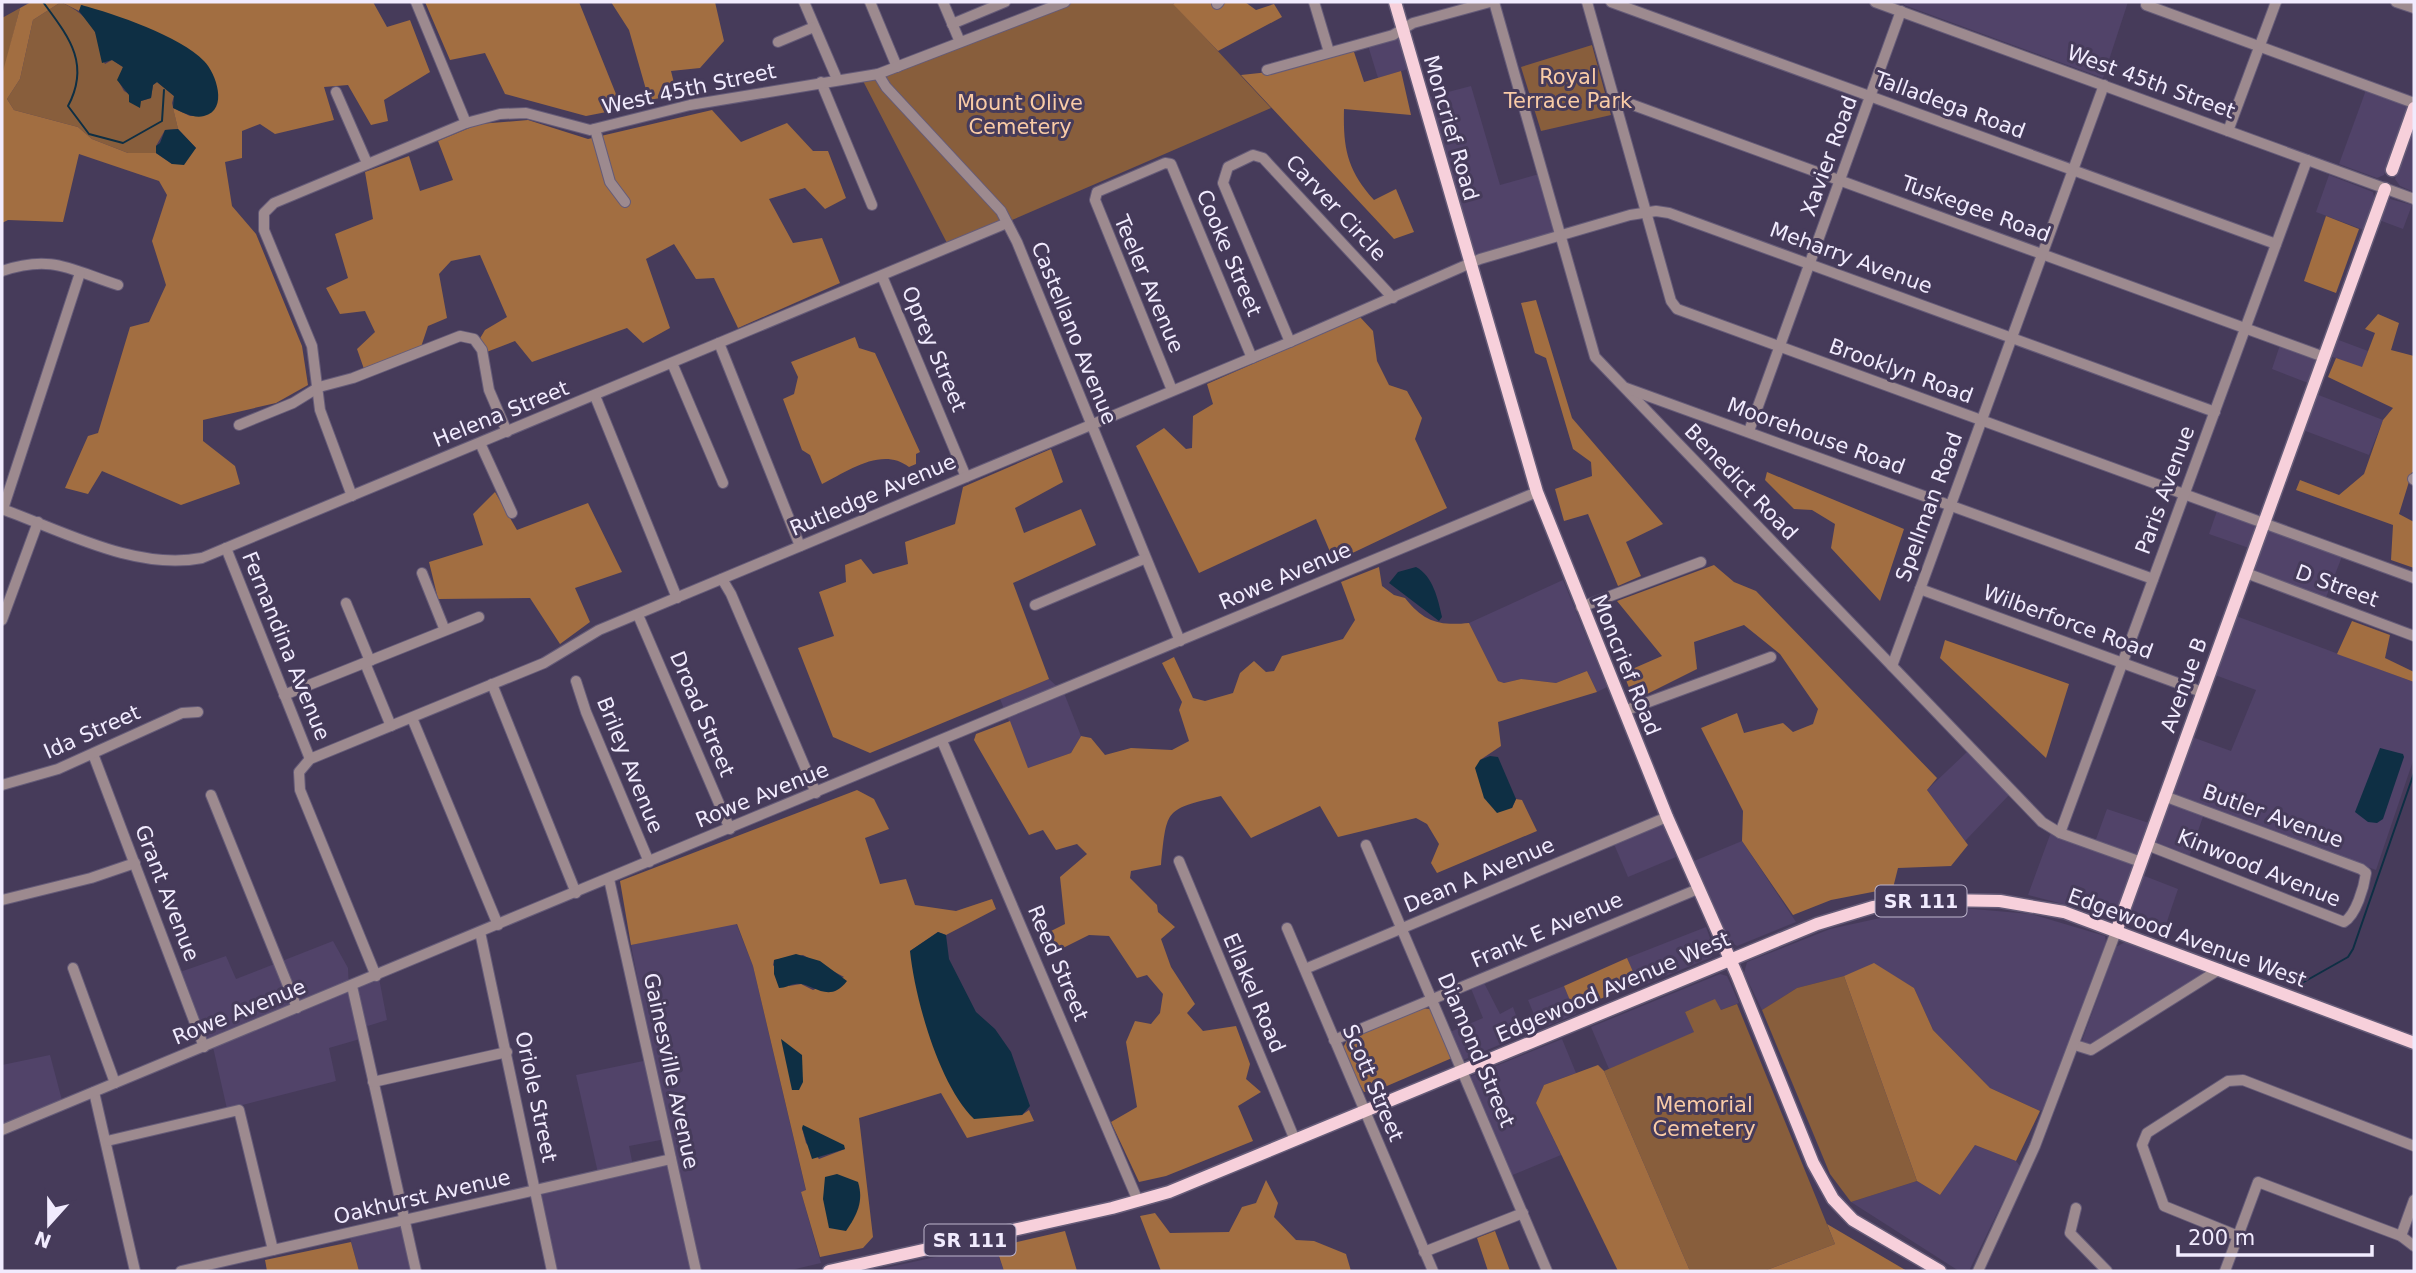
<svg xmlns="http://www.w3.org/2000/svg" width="2416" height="1273" viewBox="0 0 2416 1273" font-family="'DejaVu Sans',sans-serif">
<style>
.built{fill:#514369;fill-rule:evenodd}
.green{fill:#885e3c}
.forest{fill:#a26e41;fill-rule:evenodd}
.water{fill:#0e2f44}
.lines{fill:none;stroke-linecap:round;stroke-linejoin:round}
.stream{stroke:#0e2f44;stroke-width:2}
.minor-casing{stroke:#655b78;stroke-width:12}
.major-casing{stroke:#655b78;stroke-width:15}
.minor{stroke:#9d8a8f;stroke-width:10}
.major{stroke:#f7d0db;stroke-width:12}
.labels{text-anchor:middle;stroke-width:6;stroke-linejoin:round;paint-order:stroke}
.shield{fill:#463b5a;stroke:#beb6cd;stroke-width:2}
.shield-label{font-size:19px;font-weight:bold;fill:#f1ebfe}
.park-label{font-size:21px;fill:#f9cba6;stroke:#463b5a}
.street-label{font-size:21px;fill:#f1ebfe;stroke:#463b5a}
</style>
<rect width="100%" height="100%" fill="#463b5a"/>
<g class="built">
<polygon points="1905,2 2128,2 2103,78 1904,5"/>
<polygon points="1397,30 1408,69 1378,78 1366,39"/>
<polygon points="1471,86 1500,185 1539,174 1556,234 1475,258 1429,97"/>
<polygon points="2366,90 2410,106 2384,175 2377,178 2339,164"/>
<polygon points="2411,134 2414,135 2414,192 2400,186 2395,179"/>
<polygon points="2329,175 2373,192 2375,201 2364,230 2316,212"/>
<polygon points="2390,199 2412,205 2403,229 2379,220"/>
<polygon points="2336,339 2368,351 2362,368 2330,356"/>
<polygon points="2280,345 2317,358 2308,383 2272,369"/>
<polygon points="2316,394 2383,420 2369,455 2303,430"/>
<polygon points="2217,511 2257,527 2249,548 2209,534"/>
<polygon points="2268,527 2343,554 2325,600 2251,572"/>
<polygon points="1563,580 1607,687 1597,692 1587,671 1556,683 1521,679 1504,683 1498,681 1469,623"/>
<polygon points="2236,616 2414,682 2414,758 2376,870 2206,808 2189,857 2153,844 2192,737 2231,751 2256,690 2215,675"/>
<polygon points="1049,679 1064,693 1081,736 1071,753 1028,768 1000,699"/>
<polygon points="1968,751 2010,794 1965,841 1927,790"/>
<polygon points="2107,809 2149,823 2116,912 2109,916 2028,895 2054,824 2095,842"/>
<polygon points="1660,817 1676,857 1628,877 1611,837"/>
<polygon points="1742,841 1796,922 1737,946 1730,942 1694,861"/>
<polygon points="2142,875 2178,889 2162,936 2131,924 2127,919"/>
<polygon points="1962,908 2031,914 2105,936 2106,942 2044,1109 2040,1111 1990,1088 1933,1030 1914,988 1874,964 1844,976 1797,988 1762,1010 1744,973 1747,962 1830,929 1921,909"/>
<path d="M736 923 753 966 806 1191 801 1192 821 1263 787 1271H556L540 1187 598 1173 576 1075 653 1059 631 945ZM671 1138 676 1157 633 1166 629 1146Z"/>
<polygon points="1706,927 1714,949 1712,957 1639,987 1627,958"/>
<polygon points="333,941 348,968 349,991 379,978 387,1020 358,1029 360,1039 329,1048 336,1081 227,1109 213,1047 207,1049 180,972 226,956 236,979"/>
<polygon points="2125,942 2205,972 2096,1045 2079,1049 2116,947"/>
<polygon points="1720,974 1727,976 1739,1003 1721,1010 1715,1000 1685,1012 1695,1032 1609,1069 1591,1027"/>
<polygon points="1483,981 1500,1014 1513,1007 1523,1035 1463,1060 1450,1032 1483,1018 1470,986"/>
<polygon points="1564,986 1576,1014 1540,1029 1528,1000"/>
<polygon points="1562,1039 1576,1073 1544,1085 1536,1103 1561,1155 1505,1178 1464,1079"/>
<polygon points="50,1055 64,1108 2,1134 2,1065"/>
<polygon points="1975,1145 2016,1161 2020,1166 1969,1271 1959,1271 1851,1202 1917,1181 1940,1195"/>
<polygon points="407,1217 420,1271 359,1271 348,1230"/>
<polygon points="994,1244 1004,1271 872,1271"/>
</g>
<g class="green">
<path d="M61 2C75 9 88 17 95 32 100 43 98 53 105 64L112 60 123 67 119 82 124 91 141 101 151 98 153 85 157 82 174 96 172 103 178 129 165 130 156 146V153H128L92 139 78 127 14 110 7 99 20 79 33 20Z"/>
<polygon points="1056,2 1172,2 1271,108 1012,220 947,243 862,79 890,75"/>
<polygon points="20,8 4,71 2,75 2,18"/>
<polygon points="1592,45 1611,115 1541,131 1521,67"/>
<polygon points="1844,976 1917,1181 1851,1202 1830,1174 1762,1010 1797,988"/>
<polygon points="1715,999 1721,1010 1737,1004 1835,1244 1764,1271 1690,1271 1604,1071 1694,1032 1685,1012"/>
</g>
<g class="forest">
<path d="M31 2H373L387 27 410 20 430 72 384 100 388 121 371 125 348 85 324 87 334 120 275 134 260 124 242 131V158L225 162 232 206 256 234 302 346 308 385 276 403 203 420V441L235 466 240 484 181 505 102 471 88 494 65 488 88 436 98 433 130 327 149 322 166 285 152 241 167 195 159 181 79 154 63 222 8 220 2 223V75L20 8ZM61 2 79 11 82 5 204 116H190L173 108 178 129 196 148 172 164 156 153H128L92 139 78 127 14 110 7 99 20 79 33 20Z"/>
<polygon points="425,2 579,2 622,109 586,116 505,94 485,53 450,60"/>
<polygon points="611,2 715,2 724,41 700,68 671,71 677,95 649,100 629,30"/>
<polygon points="1176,2 1211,2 1219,9 1226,2 1245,2 1256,10 1274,4 1282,17 1218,51 1173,4"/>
<path d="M1353 49 1364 82 1401 71 1411 115 1344 109C1343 148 1347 170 1374 200L1396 189 1414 232 1394 239 1241 75 1269 72Z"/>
<polygon points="712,110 741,142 787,123 813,151 828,151 846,198 825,209 805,188 769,199 793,243 822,238 840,283 738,328 714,278 696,279 674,244 646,259 670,328 643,343 627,328 532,362 515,341 484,353 479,340 485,330 507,317 480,255 451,261 439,274 447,318 428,326 421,347 364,369 357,349 375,332 365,311 340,314 326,288 348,278 335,234 373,219 365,172 409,156 420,191 453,180 438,141 479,124 528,120 588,139"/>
<polygon points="2326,216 2359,229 2336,293 2304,281"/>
<polygon points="1536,300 1572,418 1663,524 1626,542 1641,576 1618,586 1588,514 1564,521 1555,489 1592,476 1591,462 1573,449 1546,358 1535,353 1521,303"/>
<polygon points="2378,314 2399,323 2391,350 2414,356 2414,472 2412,472 2399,514 2414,522 2414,568 2391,560 2393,525 2296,490 2300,480 2339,495 2364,474 2383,420 2393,408 2328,377 2336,358 2362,367 2375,333 2365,329"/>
<polygon points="1360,317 1373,331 1377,361 1389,385 1407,391 1422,418 1415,439 1447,508 1342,558 1331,554 1316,519 1199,573 1136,446 1164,428 1186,449 1192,448 1193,416 1213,404 1207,384"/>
<path d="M855 337 859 348 875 353 920 452 916 454V464L909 467C882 446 848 471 822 484L810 455 802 450 783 399 794 394 798 377 791 362Z"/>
<polygon points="1051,449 1063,482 1015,508 1024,533 1081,509 1096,545 1013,583 1049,679 870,753 833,737 798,648 834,636 819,592 846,582 845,565 861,559 873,574 908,564 905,542 955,524 963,487"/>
<polygon points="1767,472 1904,529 1880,601 1831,548 1835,524 1812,510 1794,509 1765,480"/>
<polygon points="495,492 517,530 588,503 622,572 575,588 590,622 560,644 530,598 438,599 429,562 483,545 473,514"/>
<polygon points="1714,565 1734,582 1756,591 1937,778 1927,790 1968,845 1951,866 1898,868 1893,888 1831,900 1793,915 1742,841 1743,811 1701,728 1737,713 1744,733 1783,723 1793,732 1813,724 1818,709 1780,654 1744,625 1694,642 1697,669 1639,698 1630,690 1623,673 1662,656 1617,601"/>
<path d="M1379 567 1382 586 1394 595 1405 598C1424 622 1439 626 1469 623L1498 681 1504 683 1521 679 1556 683 1587 671 1597 692 1498 722 1501 746 1480 760 1512 808 1516 799 1522 800 1537 831 1437 873 1431 863 1439 844 1427 824 1416 818 1338 837 1320 806 1251 838 1221 796C1165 810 1167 807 1161 865L1131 871 1130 878 1157 905 1158 912 1175 927 1161 939 1171 967 1195 1004 1187 1013 1203 1031 1236 1026 1250 1064 1246 1079 1261 1092 1238 1106 1253 1141 1166 1176 1139 1182 1111 1122 1137 1107 1126 1042 1135 1021 1151 1024 1160 1013 1163 994 1147 975 1137 978 1109 936 1089 935 1061 949 1044 944 1041 936 1065 924 1060 877 1087 854 1077 844 1056 850 1043 830 1029 835 974 740 976 734 1010 721 1028 768 1071 753 1081 736 1091 738 1105 755 1131 748 1172 750 1189 741 1179 710 1182 702 1162 663 1174 657 1193 698 1205 701 1233 693 1240 673 1254 661 1266 672 1274 671 1282 656 1343 639 1355 620 1341 582Z"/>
<polygon points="2352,621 2390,635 2385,658 2414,672 2414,682 2337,654"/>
<polygon points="1945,640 2069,684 2046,758 1940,658"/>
<path d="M857 790 874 799 889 829 865 838 880 884 906 879 915 905 956 911 992 899 996 909 946 935 938 932 910 951 1022 1115 1029 1110 1034 1121 967 1138 941 1093 859 1118 873 1237 863 1248 820 1257 801 1192 806 1190 753 966 737 924 631 945 620 881ZM803 955 844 977 813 990 801 984 789 986 773 965 774 960ZM802 1128 845 1149 819 1159 806 1143Z"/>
<polygon points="1627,958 1638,983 1574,1010 1564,986"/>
<polygon points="1874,963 1914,988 1933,1030 1990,1088 2040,1111 2016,1161 1975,1145 1940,1195 1917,1181 1844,976"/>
<polygon points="1420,1008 1431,1009 1452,1058 1380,1089 1364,1092 1341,1051 1349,1037"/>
<polygon points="1598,1065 1604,1071 1690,1271 1618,1271 1536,1103 1544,1085"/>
<polygon points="1266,1180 1278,1203 1274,1217 1296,1240 1314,1241 1346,1254 1351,1271 1161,1271 1140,1216 1155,1213 1170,1233 1229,1232 1242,1207 1256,1203"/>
<polygon points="1827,1224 1907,1271 1764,1271 1835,1244"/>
<polygon points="1065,1231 1077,1271 1004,1271 996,1247"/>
<polygon points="1495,1231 1510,1271 1488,1271 1477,1238"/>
<polygon points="351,1242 359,1271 267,1271 265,1260"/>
</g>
<g class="water">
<path d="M81 5C115 14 180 36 204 61 216 73 229 110 204 116 194 119 182 112 173 108L174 96 157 82 153 85 151 98 141 101 140 108 129 102V95L117 80 123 67 112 60 102 63 95 32 79 11Z"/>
<polygon points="178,129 196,148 184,165 172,164 156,153 156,146 160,143 165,130"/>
<path d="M1416 567C1433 576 1438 599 1442 617L1439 621 1389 583 1398 572Z"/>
<polygon points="2380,748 2403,754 2404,757 2383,819 2377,823 2368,822 2355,812"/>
<polygon points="1490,756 1498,757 1516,799 1512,808 1497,813 1484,798 1475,768 1480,760"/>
<path d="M938 932 946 935 949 959 976 1012 995 1029 1011 1052 1030 1106 1022 1115 974 1119C939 1085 915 999 910 951Z"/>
<path d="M796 954 820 961 847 981C828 1006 812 981 795 984 788 985 786 988 779 988L774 974V960Z"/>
<polygon points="781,1039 802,1055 803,1082 799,1090 792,1090"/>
<polygon points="803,1125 844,1145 845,1149 812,1159 802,1128"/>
<path d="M837 1174 858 1182C864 1201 857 1215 846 1231L829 1228 823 1199 825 1177Z"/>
</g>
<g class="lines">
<g class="stream">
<path d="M43 2C68 36 91 63 68 106L89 134 123 143 162 121 164 90"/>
<polyline points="2302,983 2348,957 2353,949 2414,773"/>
</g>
<defs>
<g id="minor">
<polyline points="416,2 466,123"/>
<polyline points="804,2 837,79"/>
<polyline points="870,2 897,67"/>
<polyline points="943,2 960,42"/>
<polyline points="1314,2 1329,52"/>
<polyline points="1494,2 1595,357 2042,822 2060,833 2141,862"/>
<polyline points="1587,2 1671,301 1677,309 2414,578"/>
<polyline points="1611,2 2276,244"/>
<polyline points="1875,2 2414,199"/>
<polyline points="2396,2 2414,8"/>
<polyline points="1217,4 1219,2"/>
<polyline points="2146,5 2414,103"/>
<polyline points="952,24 1005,2"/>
<polyline points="778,42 814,27"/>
<polyline points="1267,70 1393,35 1413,23 1490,2"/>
<polyline points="878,74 886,87 1001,211 1017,242 1180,641"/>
<polyline points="821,82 872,205"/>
<polyline points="336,92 367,163"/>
<polyline points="1614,98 2324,357"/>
<polyline points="595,129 610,182 625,202"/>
<polyline points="2228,131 2276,2"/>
<path d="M2 271C52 254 71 270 118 285"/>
<polyline points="882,276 966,477"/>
<polyline points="1290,342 1223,183 1228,167 1253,155 1263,158 1393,298"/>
<polyline points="719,343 800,546"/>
<polyline points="672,363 723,483"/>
<polyline points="1626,388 2153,579"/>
<polyline points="1172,390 1095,200 1097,192 1165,163 1171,164 1252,358"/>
<polyline points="595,396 677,598"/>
<polyline points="239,425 293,403 319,387 353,378 460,336 474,339 482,350 489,390 507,432"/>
<polyline points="1749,431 1901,11"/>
<polyline points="480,443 512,513"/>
<polyline points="2413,479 2414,480"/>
<polyline points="352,496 320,410 312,346 264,230 264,213 274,203 466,123 500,114 526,113 590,130 690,105 878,74 1065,2"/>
<path d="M2 509C63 531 136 571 202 558L1007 223"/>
<polyline points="3,509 80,273"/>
<polyline points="226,548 310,759"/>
<polyline points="422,573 444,628"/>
<polyline points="2246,573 2414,636"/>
<polyline points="722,579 731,594 816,793"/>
<polyline points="1920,589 2202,692"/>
<polyline points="346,603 370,661"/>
<polyline points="1035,605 1144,559"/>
<polyline points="1581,607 1701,562"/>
<polyline points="638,615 730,829"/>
<polyline points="2,620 38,522"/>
<polyline points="365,663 391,726"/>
<polyline points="1892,666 2104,85"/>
<polyline points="576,681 586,712 649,862"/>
<polyline points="492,684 576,893"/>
<polyline points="284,695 479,617"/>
<polyline points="1624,711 1771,657"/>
<polyline points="412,718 498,925"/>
<polyline points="942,741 1138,1201"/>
<polyline points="93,754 204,1047"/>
<polyline points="2,785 58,769 182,713 198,712"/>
<polyline points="211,795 297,1008"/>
<polyline points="2060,833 2307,160"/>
<polyline points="1366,845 1547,1271"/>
<path d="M2147 845 2344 922C2356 915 2364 887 2366 873L2361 869 2164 796"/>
<polyline points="1179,861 1295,1140"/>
<polyline points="609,879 696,1271"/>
<polyline points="2,900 91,878 135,863"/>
<polyline points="1287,928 1433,1271"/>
<polyline points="480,932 552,1271"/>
<polyline points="73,968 115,1083"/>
<polyline points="1305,969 1667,817"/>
<polyline points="376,976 300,790 299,772 310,759 544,663 599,630 1290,342 1480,259 1630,215 1656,211 1669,213 2215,412"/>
<polyline points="352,986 416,1271"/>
<polyline points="1334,1040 1698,889"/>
<polyline points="2075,1045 2091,1050 2220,969"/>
<polyline points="373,1082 507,1052"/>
<polyline points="94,1092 135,1271"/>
<polyline points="2,1130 1537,492"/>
<polyline points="107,1141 239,1110 273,1250"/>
<polyline points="2076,1208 2070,1233 2107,1271"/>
<polyline points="2238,1236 2164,1206 2142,1145 2147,1133 2228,1081 2243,1080 2414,1146"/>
<polyline points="2401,1236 2414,1200"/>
<polyline points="1424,1252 1523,1213"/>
<polyline points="181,1271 671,1159"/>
<polyline points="1978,1271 2035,1146 2117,929"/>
<polyline points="2225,1271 2258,1182 2401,1236 2414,1246"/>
</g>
<g id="major">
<polyline points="1395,2 1537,492 1667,817 1737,975 1813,1163 1833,1199 1853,1220 1940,1271"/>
<polyline points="2392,170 2414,108"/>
<polyline points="2117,929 2385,189"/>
<polyline points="829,1271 1112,1208 1169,1192 1817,924 1873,907 1941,900 2000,901 2064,912 2414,1043"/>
</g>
</defs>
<use href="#minor" class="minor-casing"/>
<use href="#major" class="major-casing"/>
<use href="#minor" class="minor"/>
<use href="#major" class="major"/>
</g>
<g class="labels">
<g class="shield">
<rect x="1875.5" y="885.5" width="91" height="31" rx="5"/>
<rect x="924.5" y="1224.5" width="91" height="31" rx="5"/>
</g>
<g class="shield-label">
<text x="1921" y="908">SR 111</text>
<text x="970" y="1247">SR 111</text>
</g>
<g class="park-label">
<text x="1568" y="84">Royal<tspan x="1568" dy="24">Terrace Park</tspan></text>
<text x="1020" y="110">Mount Olive<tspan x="1020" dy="24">Cemetery</tspan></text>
<text x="1704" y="1112">Memorial<tspan x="1704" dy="24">Cemetery</tspan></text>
</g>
<g class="street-label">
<text transform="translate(2151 82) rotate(20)" y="7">West 45th Street</text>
<text transform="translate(689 89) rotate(-12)" y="7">West 45th Street</text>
<text transform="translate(1950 105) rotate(20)" y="7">Talladega Road</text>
<text transform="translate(1451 128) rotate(74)" y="7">Moncrief Road</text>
<text transform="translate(1829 156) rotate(-70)" y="7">Xavier Road</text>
<text transform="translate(1336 208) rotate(47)" y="7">Carver Circle</text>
<text transform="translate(1976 209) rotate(20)" y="7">Tuskegee Road</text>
<text transform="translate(1229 253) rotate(67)" y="7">Cooke Street</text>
<text transform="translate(1851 258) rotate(20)" y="7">Meharry Avenue</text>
<text transform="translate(1149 284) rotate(67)" y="7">Teeler Avenue</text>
<text transform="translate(1074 333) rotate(68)" y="7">Castellano Avenue</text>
<text transform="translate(934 349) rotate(67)" y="7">Oprey Street</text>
<text transform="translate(1901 371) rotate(20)" y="7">Brooklyn Road</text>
<text transform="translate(501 414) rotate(-22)" y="7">Helena Street</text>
<text transform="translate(1816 436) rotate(20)" y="7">Moorehouse Road</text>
<text transform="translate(1741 482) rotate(46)" y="7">Benedict Road</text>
<text transform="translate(2165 490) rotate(-70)" y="7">Paris Avenue</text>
<text transform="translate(873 495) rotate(-23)" y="7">Rutledge Avenue</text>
<text transform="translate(1929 507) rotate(-70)" y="7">Spellman Road</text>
<text transform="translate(1285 576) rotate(-23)" y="7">Rowe Avenue</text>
<text transform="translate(2337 586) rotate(20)" y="7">D Street</text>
<text transform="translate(2068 622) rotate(20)" y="7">Wilberforce Road</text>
<text transform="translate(286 646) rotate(68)" y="7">Fernandina Avenue</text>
<text transform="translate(1626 665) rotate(68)" y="7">Moncrief Road</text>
<text transform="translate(2184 685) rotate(-70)" y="7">Avenue B</text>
<text transform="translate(702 714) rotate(67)" y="7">Droad Street</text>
<text transform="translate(92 732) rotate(-24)" y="7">Ida Street</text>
<text transform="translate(630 765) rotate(68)" y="7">Briley Avenue</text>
<text transform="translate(762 795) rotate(-22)" y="7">Rowe Avenue</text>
<text transform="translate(2273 816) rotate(20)" y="7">Butler Avenue</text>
<text transform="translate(2259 868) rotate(22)" y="7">Kinwood Avenue</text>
<text transform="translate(1479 875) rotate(-23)" y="7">Dean A Avenue</text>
<text transform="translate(167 893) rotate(69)" y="7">Grant Avenue</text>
<text transform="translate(1547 930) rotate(-23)" y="7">Frank E Avenue</text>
<text transform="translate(2187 938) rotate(20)" y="7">Edgewood Avenue West</text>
<text transform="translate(1058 963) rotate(67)" y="7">Reed Street</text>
<text transform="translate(1613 987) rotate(-23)" y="7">Edgewood Avenue West</text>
<text transform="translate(1254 993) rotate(67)" y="7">Ellakel Road</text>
<text transform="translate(239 1012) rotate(-22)" y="7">Rowe Avenue</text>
<text transform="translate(1476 1050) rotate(67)" y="7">Diamond Street</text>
<text transform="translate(671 1071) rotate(78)" y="7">Gainesville Avenue</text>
<text transform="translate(1373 1083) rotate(67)" y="7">Scott Street</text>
<text transform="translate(536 1097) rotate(78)" y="7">Oriole Street</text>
<text transform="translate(422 1197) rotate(-13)" y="7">Oakhurst Avenue</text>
</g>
</g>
<rect width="2416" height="1273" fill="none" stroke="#f1ebfe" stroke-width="7"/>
<g transform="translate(49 1224) rotate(201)" stroke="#463b5a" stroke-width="5" paint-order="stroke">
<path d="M0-5L12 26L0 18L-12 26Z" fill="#f1ebfe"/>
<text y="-10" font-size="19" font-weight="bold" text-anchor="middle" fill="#f1ebfe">N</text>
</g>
<path d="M2178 1245v10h194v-10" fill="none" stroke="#f1ebfe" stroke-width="3.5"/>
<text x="2188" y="1245" font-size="21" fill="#f1ebfe" stroke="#463b5a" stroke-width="5" paint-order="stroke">200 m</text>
</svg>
